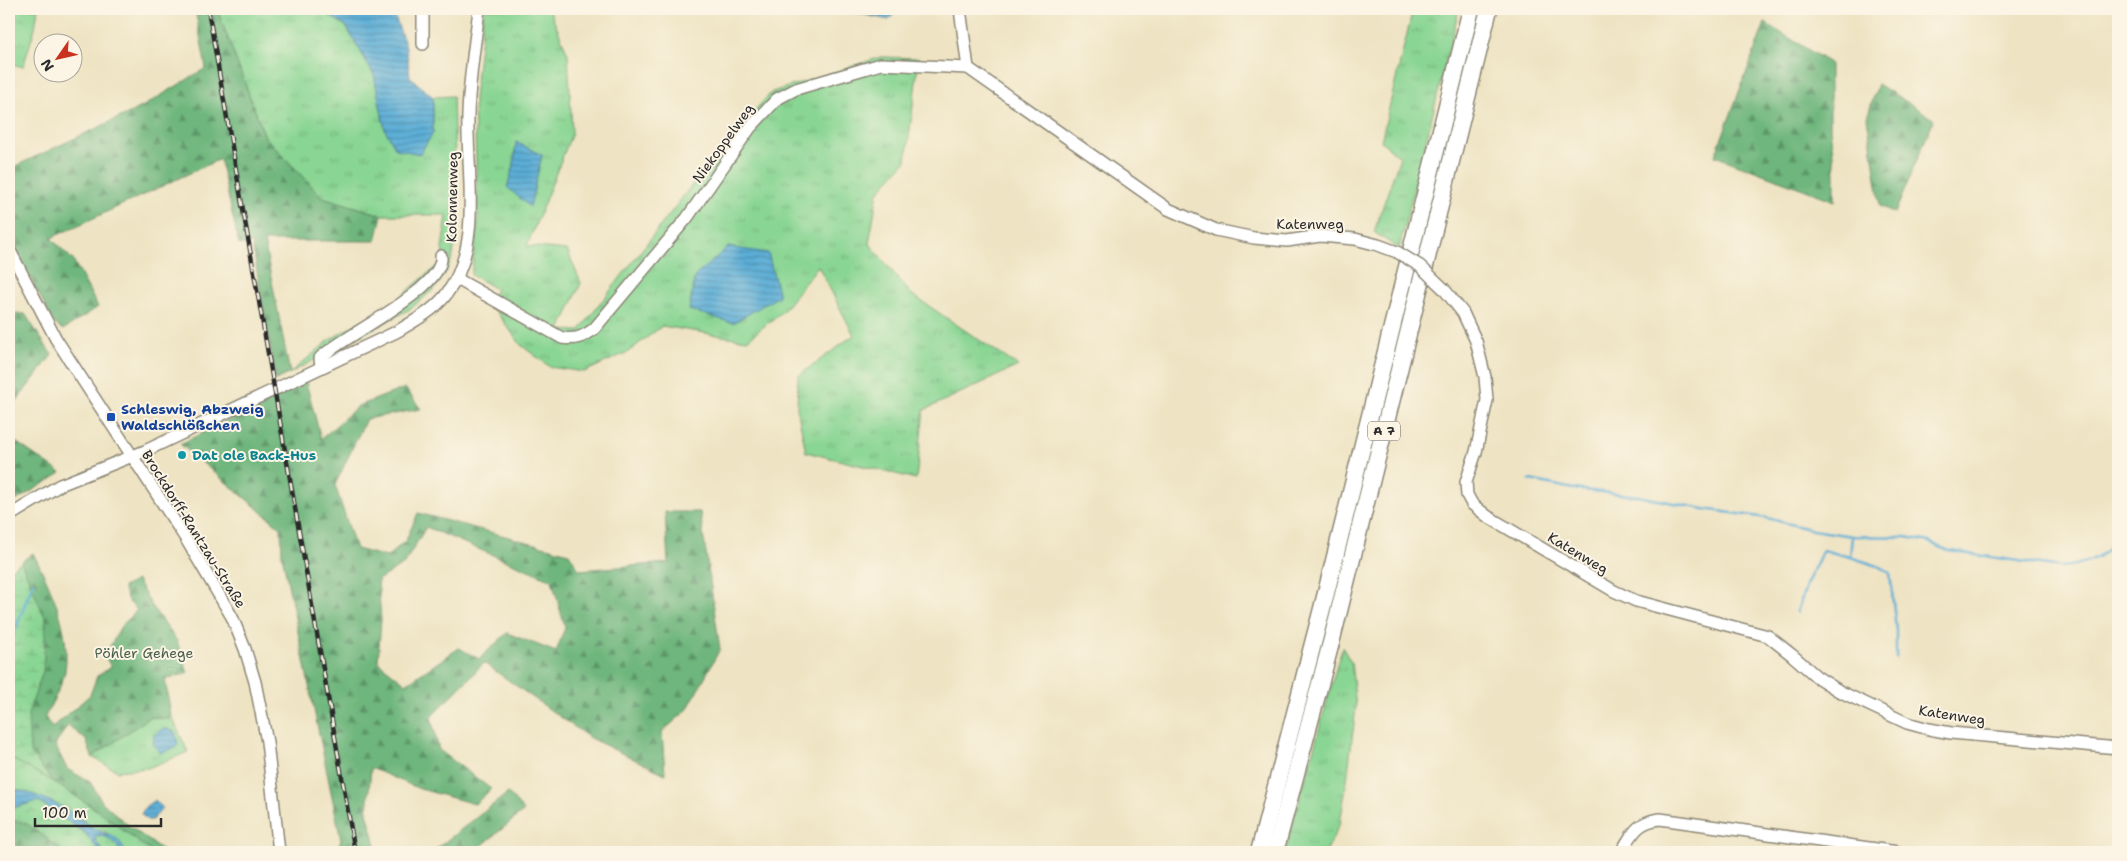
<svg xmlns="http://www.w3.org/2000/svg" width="2127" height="861" viewBox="0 0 2127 861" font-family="'Shantell Sans',sans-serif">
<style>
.grass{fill:url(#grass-tufts);stroke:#5a805f;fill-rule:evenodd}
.forest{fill:url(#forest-firs);stroke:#4c7054;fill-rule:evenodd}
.wetland{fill:url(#wetland-marsh);stroke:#5a805f}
.water{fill:url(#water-rules);stroke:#436c80}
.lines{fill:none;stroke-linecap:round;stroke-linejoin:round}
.stream{stroke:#5badd6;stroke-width:2.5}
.minor-casing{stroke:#8c8776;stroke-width:14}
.highway-casing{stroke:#8c8776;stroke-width:19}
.minor{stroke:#fff;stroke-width:11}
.highway{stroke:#fff;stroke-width:16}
.rail-casing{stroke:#2b2b2b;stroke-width:4.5}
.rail{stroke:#fcf5e5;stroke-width:2.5;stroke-dasharray:8;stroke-linecap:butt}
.minor-bridge-casing{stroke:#8c8776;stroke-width:14;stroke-linecap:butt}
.minor-bridge{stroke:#fff;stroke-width:11}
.transit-dot{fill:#1a4fb4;stroke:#fcf5e5;stroke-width:2}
.culture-dot{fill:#0f9aa8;stroke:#fcf5e5;stroke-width:2}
.labels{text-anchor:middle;stroke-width:4;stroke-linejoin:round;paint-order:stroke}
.shield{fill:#fcf5e5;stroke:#6a6863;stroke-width:1}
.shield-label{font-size:12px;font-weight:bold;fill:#2b2b2b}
.street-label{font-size:14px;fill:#2b2b2b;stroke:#fcf5e5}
.transit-label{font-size:14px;font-weight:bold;fill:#164399;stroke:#fcf5e5;text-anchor:start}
.culture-label{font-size:14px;font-weight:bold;fill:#0d838f;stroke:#fcf5e5;text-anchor:start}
.park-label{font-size:14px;fill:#475e4a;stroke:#fcf5e5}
</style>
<defs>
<pattern id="grass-tufts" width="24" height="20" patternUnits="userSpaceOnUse" patternTransform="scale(1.25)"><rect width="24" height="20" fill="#89d593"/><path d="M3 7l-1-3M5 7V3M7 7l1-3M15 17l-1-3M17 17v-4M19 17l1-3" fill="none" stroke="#76b77f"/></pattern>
<pattern id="forest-firs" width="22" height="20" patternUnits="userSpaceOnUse" patternTransform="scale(1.25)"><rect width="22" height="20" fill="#6eb67d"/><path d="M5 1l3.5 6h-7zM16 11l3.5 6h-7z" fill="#5b9467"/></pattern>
<pattern id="wetland-marsh" width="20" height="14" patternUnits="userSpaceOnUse" patternTransform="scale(1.25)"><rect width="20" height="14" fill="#89d593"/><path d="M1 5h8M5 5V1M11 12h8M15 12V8" fill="none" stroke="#76b77f"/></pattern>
<pattern id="water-rules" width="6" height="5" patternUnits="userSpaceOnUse" patternTransform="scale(1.25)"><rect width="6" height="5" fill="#5badd6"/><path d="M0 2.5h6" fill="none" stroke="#4b8dae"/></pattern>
</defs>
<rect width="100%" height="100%" fill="#fcf5e5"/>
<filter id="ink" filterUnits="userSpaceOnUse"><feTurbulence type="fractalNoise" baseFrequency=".02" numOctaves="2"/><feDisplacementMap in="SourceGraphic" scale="10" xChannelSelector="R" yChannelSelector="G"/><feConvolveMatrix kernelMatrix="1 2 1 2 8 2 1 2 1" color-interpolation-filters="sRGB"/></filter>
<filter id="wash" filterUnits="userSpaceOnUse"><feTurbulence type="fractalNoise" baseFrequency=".0096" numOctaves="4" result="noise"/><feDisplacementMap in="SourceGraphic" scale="20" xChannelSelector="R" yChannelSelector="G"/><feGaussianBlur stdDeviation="1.12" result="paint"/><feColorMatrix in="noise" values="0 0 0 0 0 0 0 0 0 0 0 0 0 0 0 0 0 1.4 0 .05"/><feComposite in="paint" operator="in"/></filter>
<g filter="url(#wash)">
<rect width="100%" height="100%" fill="#eee3c2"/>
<g class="grass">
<polygon points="9,9 38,9 35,28 23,67 9,63"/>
<polygon points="223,9 319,9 346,26 374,75 385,130 433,133 433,97 453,96 457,218 453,255 446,272 434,289 410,309 290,373 331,339 398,299 444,260 442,248 447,215 382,215 322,197 265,137 217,11"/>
<path d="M484 9H549L568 54 572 133 527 246 567 250 581 283 560 330 579 331 723 145 772 92 881 57 919 58 906 161 878 192 869 243 911 294 1018 366 924 410 916 479 806 452 797 408 798 376 854 335 818 266 783 311 747 340 662 326 628 352 584 372 550 367 521 345 489 302 496 289 471 275 478 223 474 99ZM516 142 542 155 536 177 508 187 514 165ZM728 247 745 250 689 310Z"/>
<polygon points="1413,9 1459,9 1399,249 1374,232 1400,157 1381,141"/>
<polygon points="1342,647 1351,662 1356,707 1347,780 1340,823 1326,852 1285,852"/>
<polygon points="171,715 188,752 148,768 117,771 92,757 150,717 168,719"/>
<polygon points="9,757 52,781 97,810 152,852 125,852 105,831 95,829 68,810 25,792 9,788"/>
<path d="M95 835C106 834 117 842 120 852H104L96 842Z"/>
</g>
<g class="forest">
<polygon points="195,9 217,9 265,137 322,197 382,215 376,241 264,241 290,373 276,380 252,243 239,245 220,159 51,238 73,260 98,307 63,330 54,323 9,237 9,169 142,107 206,68"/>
<polygon points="1765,23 1830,63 1830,128 1835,172 1835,201 1715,156"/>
<polygon points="1878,84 1934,119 1895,213 1880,206 1867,117"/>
<polygon points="9,314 25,314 52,355 12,407 10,438 61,473 9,505"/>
<path d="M306 382 321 439 358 406 405 388 421 409 366 419 335 485 356 549 387 557 406 540 418 513 569 553 579 570 668 563 665 512H700L720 649 687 710 662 732 665 774 590 738 484 663 431 717 439 750 491 789 475 804 420 789 371 768 367 812 378 852H335L341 840 282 555 281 528 180 444ZM426 527 552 580 565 628 556 652 507 633 479 659 459 648 406 684 378 662 381 620 378 580 404 564Z"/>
<path d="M33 553C51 588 71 629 65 671 63 684 51 704 45 717L52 728 90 695 97 676 111 667 105 656 121 626 137 610 128 601 123 587 137 580 153 608 177 641 188 673 165 679 171 715 168 719 150 717 92 757 86 740 68 725 55 745 67 769 90 782 103 803 129 826 165 852H152L97 810 52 781 30 752 28 714 43 671 46 620 21 562Z"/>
<polygon points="508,793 524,811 474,852 432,852"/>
<polygon points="9,820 26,823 64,852 9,852"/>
</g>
<g class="wetland">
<polygon points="21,562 46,620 43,671 28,714 30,752 52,781 9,757 9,571"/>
<polygon points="38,801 85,833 100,852 64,852 26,823 9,820 9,809"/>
</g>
<g class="water">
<polygon points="319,9 367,9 395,17 406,47 410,77 433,97 433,133 420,154 396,149 385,130 374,75 346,26"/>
<polygon points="849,9 898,9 889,20 851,12"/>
<polygon points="516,142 542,155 530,207 507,187 514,165"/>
<polygon points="728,247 768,253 779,296 733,323 689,310 695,276"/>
<polygon points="162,729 168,729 175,732 178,743 175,748 160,753 153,743 154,735"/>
<path d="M9 788C29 792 49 799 67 810 76 815 84 822 93 828 107 836 118 832 125 852H120C117 842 106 834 95 836L96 842 104 852H100L85 833 38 801 9 809Z"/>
<polygon points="155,800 163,808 152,820 147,820 141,814 146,806"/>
</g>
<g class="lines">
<g class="stream">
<path d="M1530 480 1574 489 1638 496 1704 509 1767 518 1813 530 1852 536 1906 537 1929 542 1949 551 2061 567C2084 565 2101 558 2118 541"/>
<polyline points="1850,557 1878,566 1890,573 1896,630 1896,657"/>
<polyline points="1797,612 1807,583 1823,550 1850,557 1852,536"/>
<polyline points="9,646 33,583"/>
</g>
</g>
</g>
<g filter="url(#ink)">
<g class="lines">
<defs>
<g id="minor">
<polyline points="960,9 968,68"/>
<polyline points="423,44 423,9"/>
<polyline points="9,249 56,339 186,539 232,617 245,649 255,682 267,742 279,852"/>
<path d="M457 279 562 338C576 340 583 337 594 329L687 218 750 128 777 99 796 89 881 64 968 68 1168 209 1216 230 1254 238 1287 241 1320 236 1355 239 1378 245 1397 252"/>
<polyline points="1444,289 1463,313 1476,341 1485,377 1487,400 1476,452 1466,482 1467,495 1472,504 1487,516 1614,591 1636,601 1768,636 1792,655 1817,677 1839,691 1907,723 1929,729 1951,733 2118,748"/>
<path d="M321 367 320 358C344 335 445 289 441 256"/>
<path d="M9 516 60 485 145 451 396 332C413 322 432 312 445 296 484 247 466 173 468 115 469 79 475 44 479 9"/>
<path d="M1621 852C1633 834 1636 822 1660 819L1898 852"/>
</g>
<g id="highway">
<polyline points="1259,852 1325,597 1471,9"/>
<polyline points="1275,852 1332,639 1489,9"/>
</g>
</defs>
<use href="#minor" class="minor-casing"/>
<use href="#highway" class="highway-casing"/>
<use href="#minor" class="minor"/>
<use href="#highway" class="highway"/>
<defs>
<polyline id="rail" points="208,9 355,852"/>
</defs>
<use href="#rail" class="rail-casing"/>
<use href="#rail" class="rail"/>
<defs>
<polyline id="minor-bridge" points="1397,252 1420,266 1444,289"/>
</defs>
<use href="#minor-bridge" class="minor-bridge-casing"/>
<use href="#minor-bridge" class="minor-bridge"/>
</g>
</g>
<rect class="transit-dot" x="106" y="412" width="10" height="10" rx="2.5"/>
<circle class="culture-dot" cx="182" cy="455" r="5"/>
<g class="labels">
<rect class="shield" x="1368" y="421.5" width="32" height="19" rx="4"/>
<g class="shield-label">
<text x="1384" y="435">A 7</text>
</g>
<g class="street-label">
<text transform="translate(723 143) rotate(-54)" y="5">Niekoppelweg</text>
<text transform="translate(452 197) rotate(-89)" y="5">Kolonnenweg</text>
<text x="1310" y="229">Katenweg</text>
<text transform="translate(194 529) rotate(58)" y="5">Brockdorff-Rantzau-Straße</text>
<text transform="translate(1578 553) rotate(31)" y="5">Katenweg</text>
<text transform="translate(1952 715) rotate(9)" y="5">Katenweg</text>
</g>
<g class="transit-label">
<text x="121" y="414">Schleswig, Abzweig<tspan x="121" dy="16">Waldschlößchen</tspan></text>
</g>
<g class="culture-label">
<text x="192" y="460">Dat ole Back-Hus</text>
</g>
<g class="park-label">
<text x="144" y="658">Pöhler Gehege</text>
</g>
</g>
<rect width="2127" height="861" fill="none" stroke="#fcf5e5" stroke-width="30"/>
<g transform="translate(58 58) rotate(236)"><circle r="24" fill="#fcf5e5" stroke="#a8a49b"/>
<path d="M0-4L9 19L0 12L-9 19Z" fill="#c8321e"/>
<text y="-8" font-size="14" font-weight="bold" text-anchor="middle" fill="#2b2b2b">N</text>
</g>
<path d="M35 818v8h126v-8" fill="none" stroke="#2b2b2b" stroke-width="2.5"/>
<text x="42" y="818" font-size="15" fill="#2b2b2b" stroke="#fcf5e5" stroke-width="4" paint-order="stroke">100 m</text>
</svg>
